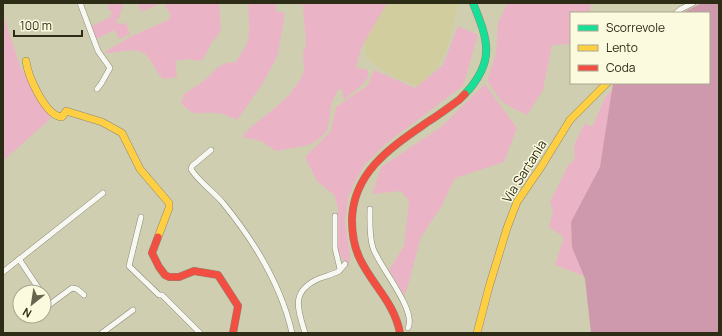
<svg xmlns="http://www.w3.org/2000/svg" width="722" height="336" viewBox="0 0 722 336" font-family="Manrope,sans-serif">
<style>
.built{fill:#d2cd9f}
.green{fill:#eab4c6}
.forest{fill:#cf99ad}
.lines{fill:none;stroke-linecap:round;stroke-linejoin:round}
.street-casing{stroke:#8b8973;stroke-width:6}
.fast-casing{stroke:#8b8973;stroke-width:8}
.slow-casing{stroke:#8b8973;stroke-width:8}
.jam-casing{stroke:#8b8973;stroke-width:8}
.street{stroke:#f8f8f3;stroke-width:5}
.fast{stroke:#16e098;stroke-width:7}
.slow{stroke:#ffcf43;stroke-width:7}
.jam{stroke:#f24e42;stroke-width:7}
.labels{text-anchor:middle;stroke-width:3;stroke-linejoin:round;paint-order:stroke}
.street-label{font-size:13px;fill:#2d2c17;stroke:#fbf9de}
</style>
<rect width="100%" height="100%" fill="#d0ceb1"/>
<polygon class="built" points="393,3 459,3 449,44 438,67 418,86 398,79 374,64 366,56 364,43 386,4 390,6"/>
<g class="green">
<polygon points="109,3 124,3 119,18 116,20 116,22 119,24 126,23 130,34 119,39 114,30 96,39 91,26 109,18 112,12 108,9"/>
<polygon points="139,3 159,3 159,4 142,12 138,5"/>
<path d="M166 3H219L221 30 218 35 212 42 204 58 200 61 188 59 175 61 177 77 163 79C156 72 153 63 147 56 139 45 116 54 104 53L105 52 128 38 168 20 171 15 164 4Z"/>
<path d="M249 3H276V11L285 13 278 53 275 61 261 86 237 120C230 117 223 113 216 113 198 111 195 119 181 103L184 94 205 80 218 67 226 63 236 62C240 55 246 48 248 39 251 27 247 15 249 3Z"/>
<polygon points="290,3 387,3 361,48 356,68 365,69 368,71 368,77 363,84 344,100 342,89 338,90 331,104 329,122 327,131 320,138 313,143 304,146 276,151 261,141 242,137 250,128 276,107 289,95 300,80 304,71 303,53 306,44 303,5"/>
<polygon points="507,3 592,3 589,13 571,13 571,44 552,45 543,90 527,115 503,103 487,81 496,53 498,23"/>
<polygon points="3,13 20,66 51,118 3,161"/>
<polygon points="458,26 478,35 463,86 388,142 365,164 353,185 350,194 349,193 345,220 350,256 349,267 338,252 338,209 335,196 317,181 305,157 331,131 336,107 368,85 374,70 415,88 443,65"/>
<polygon points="485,84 517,128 504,162 455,178 441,207 421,237 405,296 389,270 404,246 409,201 401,191 372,194 381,167 441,127"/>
<polygon points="612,90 600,168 571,222 572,247 584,276 555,265 564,237 549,227 553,211 550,202 570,162 572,163 575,157 574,145 585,123 592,127 606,96"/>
</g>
<polygon class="forest" points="702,3 719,3 719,333 591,333 585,279 572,247 571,222 600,167 613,83 709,83 709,13 682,13"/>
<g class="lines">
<defs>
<g id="street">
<polyline points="80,3 98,51 110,68 101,84 97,89"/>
<polyline points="676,13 681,9 693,3"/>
<path d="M211 150 192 166 191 169C198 181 214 192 223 203 254 241 281 284 292 333"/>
<path d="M370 209C370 221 369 236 373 248 380 268 417 310 408 328"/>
<polyline points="141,217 129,266 159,295 162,295 200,333"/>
<polyline points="19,259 41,292"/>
<polyline points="339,271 345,264"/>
<polyline points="3,272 103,193"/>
<polyline points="44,297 49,305 72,288 77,289 84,295"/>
<polyline points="102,333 133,310"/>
<path d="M305 333C298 309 290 292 318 279 325 276 332 275 339 271L340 269 335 248V216"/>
</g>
<path id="fast" d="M465 94C496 61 488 40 473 3"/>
<g id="slow">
<path d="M26 61C28 76 45 116 62 117L66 111 102 122 122 133 140 169 169 203V208L158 237"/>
<polyline points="477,333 489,287 507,228 517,202 541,167 570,120 607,83"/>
</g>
<g id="jam">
<polyline points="158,237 152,253 159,267 165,275 169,277 179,277 194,271 218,275 238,306 233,333"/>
<path d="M400 333C394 302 373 286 360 259 354 247 352 233 352 220 353 171 393 146 429 121 439 115 449 107 459 100L465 94"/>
</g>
</defs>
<use href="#street" class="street-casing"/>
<use href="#fast" class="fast-casing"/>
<use href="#slow" class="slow-casing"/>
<use href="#jam" class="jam-casing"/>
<use href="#street" class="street"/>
<use href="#fast" class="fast"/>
<use href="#slow" class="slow"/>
<use href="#jam" class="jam"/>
</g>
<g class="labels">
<g class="street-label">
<text transform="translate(524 171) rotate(-58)" y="5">Via Sartania</text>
</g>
</g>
<rect width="722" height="336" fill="none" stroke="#2d2c17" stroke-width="8"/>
<rect x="570" y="12" width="140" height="72" fill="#fbf9de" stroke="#a9a78e"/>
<rect x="578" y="25" width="20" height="6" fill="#16e098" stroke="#a9a78e"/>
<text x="606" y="32" font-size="12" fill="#2d2c17">Scorrevole</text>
<rect x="578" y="45" width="20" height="6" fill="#ffcf43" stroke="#a9a78e"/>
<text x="606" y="52" font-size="12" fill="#2d2c17">Lento</text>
<rect x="578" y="65" width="20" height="6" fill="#f24e42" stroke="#a9a78e"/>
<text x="606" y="72" font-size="12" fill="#2d2c17">Coda</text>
<g transform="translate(32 304) rotate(210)"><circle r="19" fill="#fbf9de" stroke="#a9a78e"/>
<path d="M0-3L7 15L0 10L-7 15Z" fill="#66654d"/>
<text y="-6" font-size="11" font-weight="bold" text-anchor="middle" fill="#2d2c17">N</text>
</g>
<path d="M14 30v6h68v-6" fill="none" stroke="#2d2c17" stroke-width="2"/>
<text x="20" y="30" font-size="12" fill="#2d2c17" stroke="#fbf9de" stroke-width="3" paint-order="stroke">100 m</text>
</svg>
